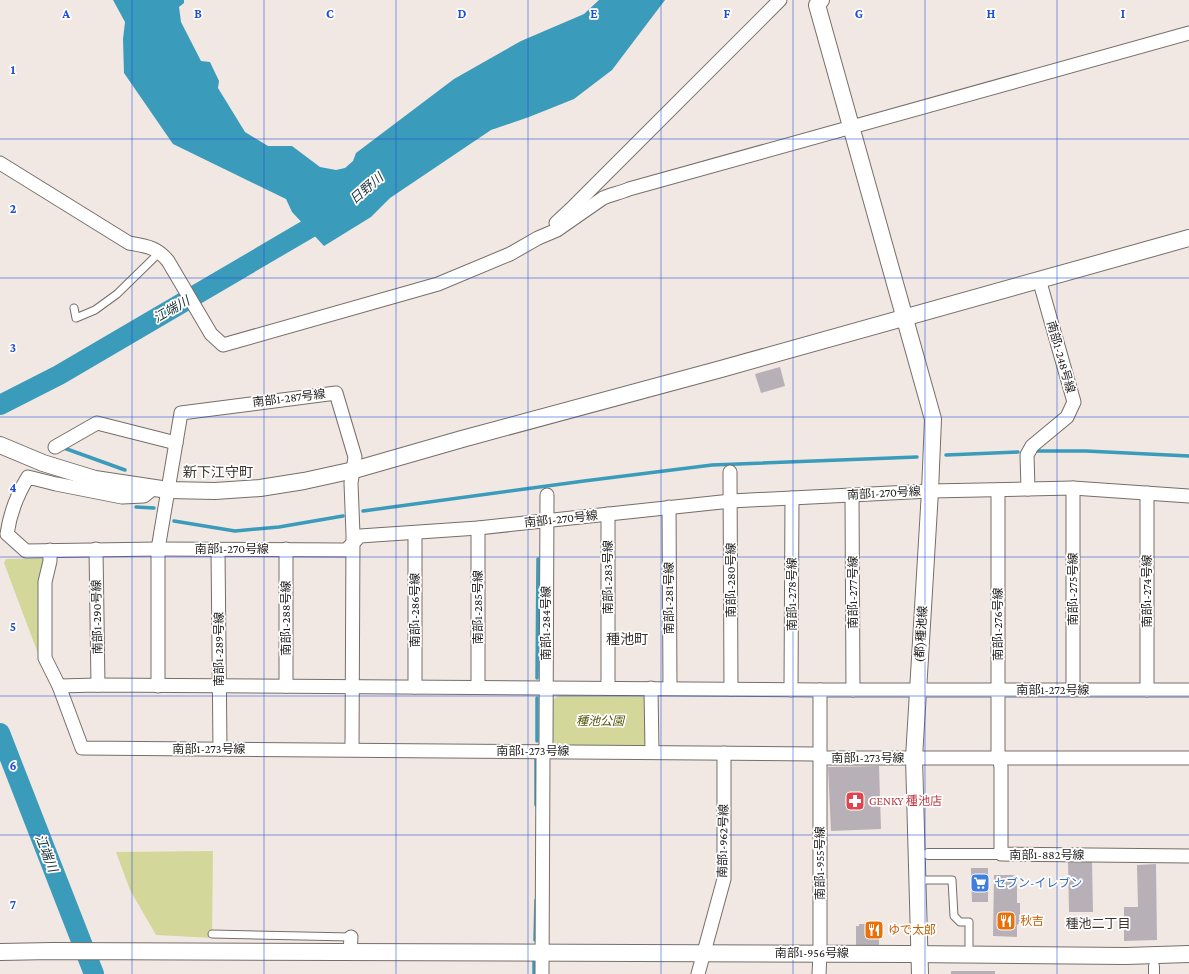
<svg xmlns="http://www.w3.org/2000/svg" width="1189" height="974" viewBox="0 0 1189 974" font-family="'Crimson Pro','Noto Sans JP',serif">
<style>
.green{fill:#d3d89a}
.water{fill:#3a9bba}
.lines{fill:none;stroke-linecap:round;stroke-linejoin:round}
.stream{stroke:#3a9bba;stroke-width:3.5}
.river{stroke:#3a9bba;stroke-width:20}
.building{fill:#b7b0b6}
.service-casing{stroke:#766e6a;stroke-width:9}
.pedestrian-casing{stroke:#766e6a;stroke-width:12}
.minor-casing{stroke:#766e6a;stroke-width:15}
.tertiary-casing{stroke:#766e6a;stroke-width:18}
.service{stroke:#fff;stroke-width:7}
.pedestrian{stroke:#fff;stroke-width:10}
.minor{stroke:#fff;stroke-width:13}
.tertiary{stroke:#fff;stroke-width:16}
.grid{fill:none;stroke:#1d4ed8;stroke-width:1;stroke-opacity:0.55}
.labels{text-anchor:middle;stroke-width:3.5;stroke-linejoin:round;paint-order:stroke}
.street-label{font-size:12px;fill:#1f1c1b;stroke:#fff}
.park-label{font-size:12px;font-style:italic;fill:#535609;stroke:#fff}
.health-label{font-size:12px;fill:#be3a42;stroke:#fff;text-anchor:start}
.shop-label{font-size:12px;fill:#366cbe;stroke:#fff;text-anchor:start}
.food-label{font-size:12px;fill:#c56008;stroke:#fff;text-anchor:start}
.water-label{font-size:13px;font-style:italic;fill:#182e35;stroke:#fff}
.neighbourhood-label{font-size:13px;fill:#3b3430;stroke:#fff}
.quarter-label{font-size:14px;fill:#3b3430;stroke:#fff}
.grid-label{font-size:13px;text-anchor:middle;font-weight:bold;fill:#1d4ed8;stroke:#fff;stroke-width:3.5;stroke-linejoin:round;paint-order:stroke}
</style>
<rect width="100%" height="100%" fill="#f1e8e3"/>
<g class="green">
<polygon points="46,558 40,659 4,563 6,559"/>
<polygon points="559,695 642,695 648,701 648,741 643,746 558,746 553,741 552,701"/>
<polygon points="213,851 212,938 156,935 130,890 116,852"/>
</g>
<polygon class="water" points="113,0 184,0 184,3 179,7 181,22 201,61 210,62 219,81 218,88 245,132 268,146 292,146 320,167 336,170 345,168 353,161 356,153 454,79 521,41 584,14 599,0 665,0 612,70 574,99 529,117 491,130 390,198 371,217 324,246 292,212 286,199 173,144 124,73 123,39 125,22"/>
<g class="lines">
<g class="stream">
<polyline points="64,448 125,470"/>
<polyline points="1032,451 1086,451 1189,456"/>
<polyline points="946,455 1018,452"/>
<polyline points="136,507 154,508"/>
<polyline points="363,511 584,481 712,465 917,457"/>
<polyline points="174,521 235,531 279,527 343,516"/>
<polyline points="537,678 538,559"/>
<polyline points="537,698 537,741"/>
<polyline points="536,805 536,757"/>
<polyline points="535,940 536,900"/>
<polyline points="534,974 534,961"/>
</g>
<g class="river">
<polyline points="0,405 59,375 332,215"/>
<polyline points="0,733 94,974"/>
</g>
</g>
<g class="building">
<polygon points="780,367 785,386 761,393 755,374"/>
<polygon points="879,766 881,829 831,831 828,767"/>
<polygon points="1068,861 1092,861 1093,912 1069,912"/>
<polygon points="1156,864 1157,940 1124,941 1124,907 1138,907 1137,865"/>
<polygon points="971,868 988,868 988,902 972,902"/>
<polygon points="994,875 1017,875 1017,903 1020,903 1020,923 1017,925 1017,937 993,936"/>
<polygon points="859,924 869,924 869,926 879,926 879,945 856,945 856,926 859,926"/>
<rect x="951" y="971" width="44" height="3"/>
</g>
<g class="lines">
<defs>
<g id="service">
<polyline points="74,308 76,318 95,310 117,294 160,252"/>
<polyline points="918,880 952,880 954,916 960,922 969,922 969,954"/>
<polyline points="212,934 351,937"/>
</g>
<g id="pedestrian">
<polyline points="928,854 1001,854"/>
<polyline points="1154,974 1154,966"/>
</g>
<g id="minor">
<path d="M0 163 129 243C146 246 157 247 168 261L211 334 223 345 438 284 510 254 538 238 557 230 603 198C612 194 620 193 629 189L1189 33"/>
<polyline points="556,223 571,209 780,0"/>
<polyline points="55,447 97,423 176,443"/>
<polyline points="730,472 731,689"/>
<path d="M155 487 144 496 122 497 56 484 28 477C17 495 10 513 7 534L26 551 158 549 346 550 360 536 478 528 731 501 930 491 1073 488 1189 496"/>
<polyline points="1073,488 1073,690"/>
<polyline points="1028,489 1027,455 1032,446 1067,417 1074,402 1039,279"/>
<polyline points="998,490 998,751 1001,767 1001,854 1189,856"/>
<polyline points="852,495 853,690"/>
<polyline points="669,507 670,688"/>
<polyline points="478,528 478,687"/>
<polyline points="415,533 415,687"/>
<polyline points="96,549 98,685"/>
<polyline points="286,549 286,686"/>
<polyline points="50,550 50,561 45,582 45,658 59,686 82,748 815,754 824,758 1189,758"/>
<polyline points="218,550 220,749"/>
<polyline points="59,686 98,685 820,690 1189,690"/>
<polyline points="158,686 158,549 181,413 336,393 355,457 351,483 353,534 352,749"/>
<polyline points="608,688 608,514"/>
<polyline points="651,688 652,752"/>
<polyline points="791,690 792,498"/>
<polyline points="1147,690 1147,493"/>
<polyline points="350,952 351,937"/>
<polyline points="542,974 543,757 546,745 547,495"/>
<polyline points="698,974 724,879 724,753"/>
<polyline points="819,974 820,954 820,690"/>
</g>
<g id="tertiary">
<polyline points="821,0 817,5 933,419 930,491 914,758 920,974"/>
<polyline points="0,445 43,463 95,479 168,490 215,491 260,488 304,481 354,470 462,439 721,369 1189,238"/>
<polyline points="0,952 52,951 908,954 1126,956 1189,954"/>
</g>
</defs>
<use href="#service" class="service-casing"/>
<use href="#pedestrian" class="pedestrian-casing"/>
<use href="#minor" class="minor-casing"/>
<use href="#tertiary" class="tertiary-casing"/>
<use href="#service" class="service"/>
<use href="#pedestrian" class="pedestrian"/>
<use href="#minor" class="minor"/>
<use href="#tertiary" class="tertiary"/>
</g>
<path class="grid" d="M132 0V974M264 0V974M396 0V974M528 0V974M661 0V974M793 0V974M925 0V974M1057 0V974M0 139H1189M0 278H1189M0 417H1189M0 557H1189M0 696H1189M0 835H1189"/>
<defs>
<symbol id="pharmacy-square" viewBox="-11 -11 22 22"><rect x="-9" y="-9" width="18" height="18" rx="4" fill="#e0444e" stroke="#fff"/><path d="M-2-6h4v4h4v4h-4v4h-4v-4h-4v-4h4Z" fill="#fff"/></symbol>
<symbol id="supermarket-square" viewBox="-11 -11 22 22"><rect x="-9" y="-9" width="18" height="18" rx="4" fill="#3f7fe0" stroke="#fff"/><path d="M-6-5.5h2.5l.6 2H6L4.5 2H-2.5L-4.4-4H-6ZM-1.5 3.2a1.3 1.3 0 1 0 .1 0ZM3 3.2a1.3 1.3 0 1 0 .1 0Z" fill="#fff"/></symbol>
<symbol id="restaurant-square" viewBox="-11 -11 22 22"><rect x="-9" y="-9" width="18" height="18" rx="4" fill="#e8710a" stroke="#fff"/><path d="M-5-6h1v4h1v-4h1v4h1v-4h1v5L-1.5 .5V6h-2V.5L-5-1ZM5-6V6H3V1.5H1.5Q1.5-4 5-6Z" fill="#fff"/></symbol>
</defs>
<g fill-rule="evenodd">
<use href="#pharmacy-square" x="844" y="790" width="22" height="22"/>
<use href="#supermarket-square" x="969" y="872" width="22" height="22"/>
<use href="#restaurant-square" x="995" y="910" width="22" height="22"/>
<use href="#restaurant-square" x="863" y="919" width="22" height="22"/>
</g>
<g class="labels">
<g class="street-label">
<text transform="translate(1061 357) rotate(74)" y="4">南部1-248号線</text>
<text transform="translate(289 398) rotate(-7)" y="4">南部1-287号線</text>
<text transform="translate(884 493) rotate(-3)" y="4">南部1-270号線</text>
<text transform="translate(561 519) rotate(-6)" y="4">南部1-270号線</text>
<text x="232" y="553">南部1-270号線</text>
<text transform="translate(608 577) rotate(-90)" y="4">南部1-283号線</text>
<text transform="translate(731 580) rotate(-90)" y="4">南部1-280号線</text>
<text transform="translate(1073 589) rotate(-90)" y="4">南部1-275号線</text>
<text transform="translate(1147 591) rotate(-90)" y="4">南部1-274号線</text>
<text transform="translate(853 592) rotate(-90)" y="4">南部1-277号線</text>
<text transform="translate(792 594) rotate(-90)" y="4">南部1-278号線</text>
<text transform="translate(669 598) rotate(-90)" y="4">南部1-281号線</text>
<text transform="translate(478 607) rotate(-90)" y="4">南部1-285号線</text>
<text transform="translate(415 610) rotate(-90)" y="4">南部1-286号線</text>
<text transform="translate(97 617) rotate(-91)" y="4">南部1-290号線</text>
<text transform="translate(286 618) rotate(-90)" y="4">南部1-288号線</text>
<text transform="translate(546 623) rotate(-90)" y="4">南部1-284号線</text>
<text transform="translate(998 624) rotate(-90)" y="4">南部1-276号線</text>
<text transform="translate(921 634) rotate(-86)" y="4">(都)種池線</text>
<text transform="translate(219 649) rotate(-90)" y="4">南部1-289号線</text>
<text x="1053" y="694">南部1-272号線</text>
<text x="209" y="753">南部1-273号線</text>
<text x="533" y="755">南部1-273号線</text>
<text x="868" y="762">南部1-273号線</text>
<text transform="translate(723 841) rotate(-89)" y="4">南部1-962号線</text>
<text x="1047" y="859">南部1-882号線</text>
<text transform="translate(820 863) rotate(-90)" y="4">南部1-955号線</text>
<text x="812" y="957">南部1-956号線</text>
</g>
<g class="park-label">
<text x="600" y="725">種池公園</text>
</g>
<g class="health-label">
<text x="869" y="805">GENKY 種池店</text>
</g>
<g class="shop-label">
<text x="994" y="887">セブン-イレブン</text>
</g>
<g class="food-label">
<text x="1020" y="925">秋吉</text>
<text x="888" y="934">ゆで太郎</text>
</g>
<g class="water-label">
<text transform="translate(366 188) rotate(-41)" y="5">日野川</text>
<text transform="translate(171 309) rotate(-30)" y="5">江端川</text>
<text transform="translate(47 853) rotate(69)" y="5">江端川</text>
</g>
<g class="neighbourhood-label">
<text x="1098" y="928">種池二丁目</text>
</g>
<g class="quarter-label">
<text x="218" y="477">新下江守町</text>
<text x="627" y="644">種池町</text>
</g>
</g>
<g class="grid-label">
<text x="66" y="18">A</text>
<text x="198" y="18">B</text>
<text x="330" y="18">C</text>
<text x="462" y="18">D</text>
<text x="594" y="18">E</text>
<text x="727" y="18">F</text>
<text x="859" y="18">G</text>
<text x="991" y="18">H</text>
<text x="1123" y="18">I</text>
<text x="13" y="74">1</text>
<text x="13" y="213">2</text>
<text x="13" y="352">3</text>
<text x="13" y="492">4</text>
<text x="13" y="631">5</text>
<text x="13" y="770">6</text>
<text x="13" y="909">7</text>
</g>
</svg>
